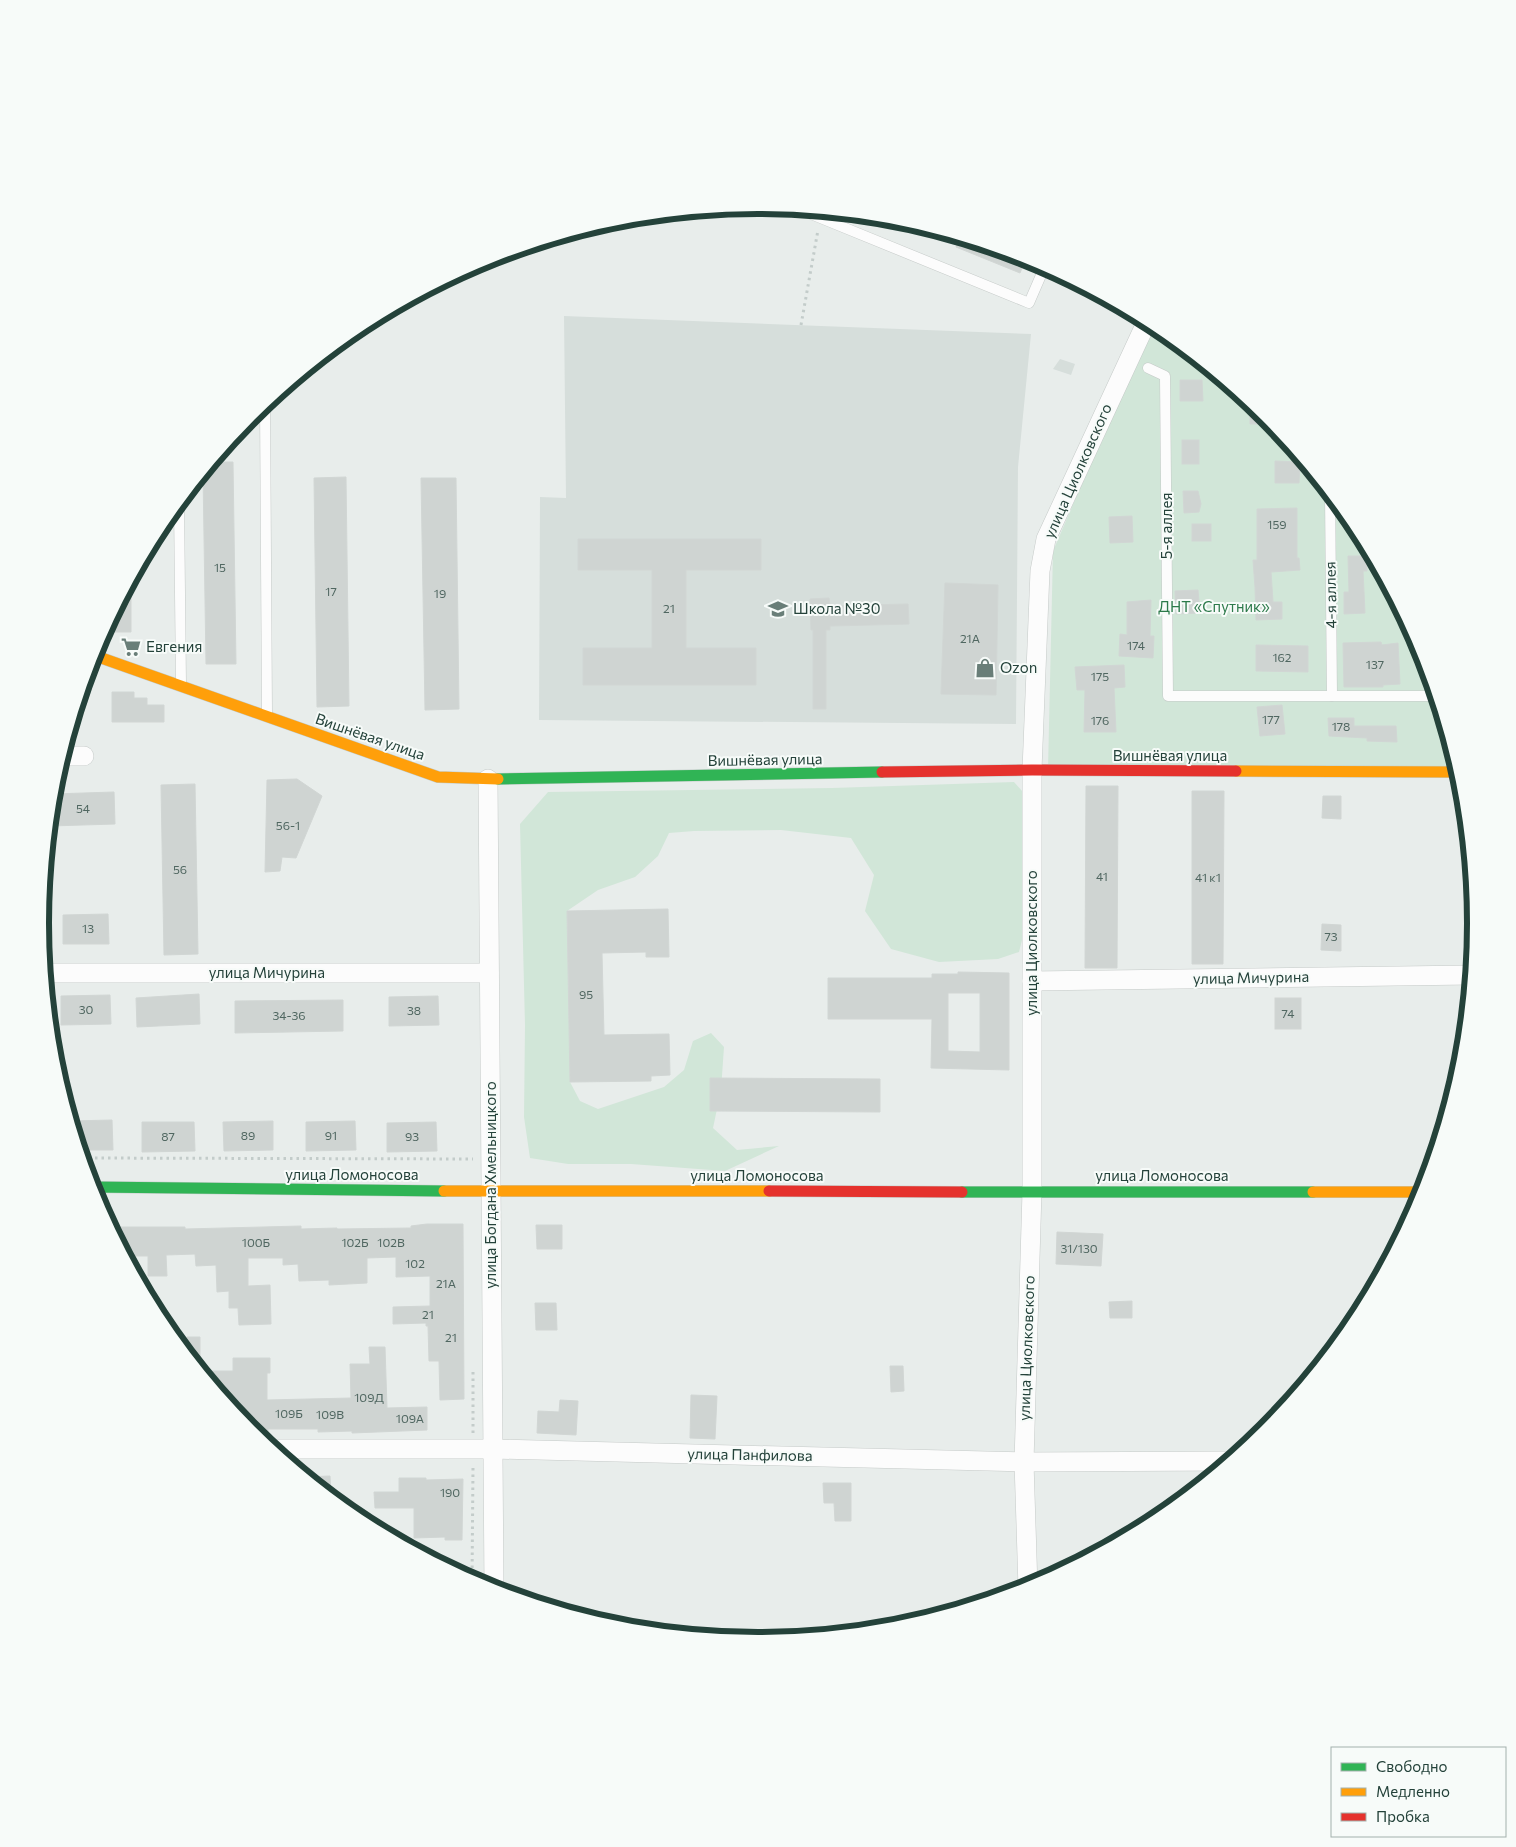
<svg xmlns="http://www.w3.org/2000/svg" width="1516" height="1847" viewBox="0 0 1516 1847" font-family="Commissioner,sans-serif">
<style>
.built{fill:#d6dedb}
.green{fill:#d1e6d8}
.building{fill:#cfd4d2;stroke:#d1d6d4;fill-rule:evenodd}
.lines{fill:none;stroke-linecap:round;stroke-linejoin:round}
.lane-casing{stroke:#c5cac8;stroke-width:11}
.street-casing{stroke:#c5cac8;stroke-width:20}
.fast-casing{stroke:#c3cbc8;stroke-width:12}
.slow-casing{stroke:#c3cbc8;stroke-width:12}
.jam-casing{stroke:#c3cbc8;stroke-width:12}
.path{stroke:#c3ccca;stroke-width:3;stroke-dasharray:2.5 4;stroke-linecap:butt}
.lane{stroke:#fcfcfc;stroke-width:10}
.street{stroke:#fcfcfc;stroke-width:19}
.fast{stroke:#30b455;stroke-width:11}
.slow{stroke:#ff9f0a;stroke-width:11}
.jam{stroke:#e5322d;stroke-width:11}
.labels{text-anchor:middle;stroke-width:4;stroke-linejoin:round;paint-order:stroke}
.number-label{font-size:12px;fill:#506761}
.street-label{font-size:15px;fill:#24423a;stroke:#f7fbf9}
.park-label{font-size:15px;fill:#2d7a4b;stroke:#f7fbf9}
.poi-label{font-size:15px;fill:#24423a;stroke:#f7fbf9;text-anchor:start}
.rim{fill:none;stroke:#24423a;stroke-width:6}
</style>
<rect width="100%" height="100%" fill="#e8edeb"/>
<g class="built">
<polygon points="564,316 1031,334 1018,467 1016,724 539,720 540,497 566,498"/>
<polygon points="1060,359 1075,364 1071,375 1053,369"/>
</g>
<g class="green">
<polygon points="1151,323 1266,416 1355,525 1421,649 1458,770 1048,769 1053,551"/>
<polygon points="1014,782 1032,802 1032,901 1019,952 998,959 939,962 891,949 865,911 874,875 851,838 781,830 694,831 669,833 658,856 635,877 598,890 567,911 570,1082 580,1101 598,1109 664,1087 684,1070 693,1041 711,1033 724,1047 721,1090 713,1128 737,1150 779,1146 725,1171 631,1164 568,1164 530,1158 524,1117 525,1025 520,824 548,792 832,788"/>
</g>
<g class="building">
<polygon points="959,238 1026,258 1020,273 956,247"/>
<polygon points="1180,380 1202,380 1203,401 1180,401"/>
<polygon points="1250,403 1266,416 1272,424 1250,424"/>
<rect x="1182" y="440" width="17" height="24"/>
<polygon points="1275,461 1300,462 1299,483 1275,483"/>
<polygon points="212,462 233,462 236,664 206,664 203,473"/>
<polygon points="346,477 349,706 317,707 314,478"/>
<polygon points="421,478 456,478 459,709 425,710"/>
<polygon points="1183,491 1198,491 1201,504 1199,512 1184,513"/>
<polygon points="1297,508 1297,558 1299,558 1300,570 1271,572 1273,602 1282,602 1282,619 1256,620 1255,587 1253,560 1257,560 1257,509"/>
<polygon points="1132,516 1133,542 1110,543 1109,517"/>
<rect x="1192" y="524" width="19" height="17"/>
<polygon points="578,539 761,539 761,570 686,570 686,648 756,648 756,685 583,685 583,648 652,648 652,570 578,570"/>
<polygon points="1348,556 1367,556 1367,571 1363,571 1365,613 1344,614 1344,592 1349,592"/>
<polygon points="131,581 131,632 104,632"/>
<polygon points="945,583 998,585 996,695 941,694"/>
<polygon points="1198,590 1200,613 1176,614 1175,591"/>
<polygon points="829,598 830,606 908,604 909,624 830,626 830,630 826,630 826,709 813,709 813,630 811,630 810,599"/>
<polygon points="1151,600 1150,636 1154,636 1153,658 1119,656 1120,634 1127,635 1127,602"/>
<polygon points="1381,642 1382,645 1398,643 1400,684 1383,685 1383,687 1344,687 1343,643"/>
<polygon points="1256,645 1308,646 1308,672 1256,671"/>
<polygon points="1124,665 1125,687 1114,688 1116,732 1084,732 1085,690 1077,690 1075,667"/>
<polygon points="112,692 134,692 134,698 147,698 147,705 164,705 164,722 112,722"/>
<polygon points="1282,705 1285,734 1260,736 1257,707"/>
<polygon points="1328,718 1354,718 1354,726 1396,726 1397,742 1367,741 1367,738 1329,736"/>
<polygon points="297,779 322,796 296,858 282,857 280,871 265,872 267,780"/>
<polygon points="195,784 198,954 164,955 161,785"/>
<polygon points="1086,786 1118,786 1117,968 1085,968"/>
<polygon points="1192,791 1224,791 1223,964 1192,964"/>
<polygon points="114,792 115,824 50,826 53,794"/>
<polygon points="1323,796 1341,796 1341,819 1322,818"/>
<polygon points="668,909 669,957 646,957 646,952 602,953 604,1035 669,1034 670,1075 651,1076 651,1081 570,1082 567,911"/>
<polygon points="108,914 109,944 63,944 63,915"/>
<polygon points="1322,924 1341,925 1341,951 1321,950"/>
<path d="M958 972 1009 973V1070L931 1068 932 1019H828V978H932V974H958ZM948 993H980V1052L948 1051Z"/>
<polygon points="199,994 200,1024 137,1027 136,998"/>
<polygon points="110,995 111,1024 61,1025 61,996"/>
<polygon points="438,996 439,1025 389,1026 389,997"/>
<rect x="1275" y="998" width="26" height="31"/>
<polygon points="343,1000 343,1031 235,1033 235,1001"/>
<polygon points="710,1078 880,1079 880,1112 710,1111"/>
<polygon points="112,1120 113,1150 80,1150 71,1121"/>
<polygon points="273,1121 273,1150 224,1151 223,1122"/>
<polygon points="355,1121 356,1150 306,1151 306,1122"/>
<polygon points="142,1122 194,1122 195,1151 142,1152"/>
<polygon points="436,1122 437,1151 387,1152 387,1123"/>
<polygon points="427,1224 463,1224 464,1399 440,1400 439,1361 429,1361 428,1326 426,1326 426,1323 393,1324 393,1307 430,1306 430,1276 396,1277 396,1257 367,1258 367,1283 329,1285 329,1280 299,1281 298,1264 283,1265 283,1258 248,1258 248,1286 270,1285 271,1324 239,1325 238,1308 229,1308 229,1291 217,1292 216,1265 196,1266 195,1254 166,1255 167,1276 148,1276 148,1256 126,1256 110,1227 185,1227 185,1229 301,1226 301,1229 337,1228 337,1229 411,1228 411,1226"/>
<polygon points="536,1225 562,1225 562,1249 537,1249"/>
<polygon points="1057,1232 1103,1234 1101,1266 1056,1264"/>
<polygon points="1132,1301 1132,1318 1110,1318 1109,1302"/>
<polygon points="535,1303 556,1303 557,1330 536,1330"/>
<polygon points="187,1337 200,1337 200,1370 187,1354"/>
<polygon points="369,1347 385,1347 387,1408 427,1407 427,1430 352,1433 352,1431 318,1432 318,1429 268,1429 268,1435 255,1435 201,1371 233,1371 233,1358 270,1358 270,1373 267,1373 267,1400 351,1398 350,1364 370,1364"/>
<polygon points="890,1366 903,1366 904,1391 891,1392"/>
<polygon points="691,1395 717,1396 715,1439 690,1438"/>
<polygon points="560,1400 578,1401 576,1435 537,1433 538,1411 559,1412"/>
<polygon points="330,1476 331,1497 306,1477"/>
<polygon points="399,1478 426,1478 426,1480 463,1479 462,1540 445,1540 445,1537 414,1538 414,1508 375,1508 374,1492 399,1492"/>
<polygon points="823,1483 851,1483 851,1521 835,1521 834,1503 824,1503"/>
</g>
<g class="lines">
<defs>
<g id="lane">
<polyline points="801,210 1029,303 1045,266"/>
<polyline points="1148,368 1165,376 1168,696 1436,696"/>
<polyline points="265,404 267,714"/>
<polyline points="1330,494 1332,696"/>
<polyline points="179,503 181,684"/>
</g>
<g id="street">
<polyline points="62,756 84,756"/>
<polyline points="488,779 494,1590"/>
<polyline points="45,973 489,973"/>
<polyline points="1032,981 1471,975"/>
<polyline points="272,1449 493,1449 1024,1462 1229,1461"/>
<polyline points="1028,1588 1024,1462 1032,1191 1032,770 1040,571 1046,539 1147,321"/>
</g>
<g id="fast">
<polyline points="498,779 882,772"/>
<polyline points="91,1187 444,1191"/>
<polyline points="962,1192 1313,1192"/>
</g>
<g id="slow">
<polyline points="93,655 438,777 498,779"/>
<polyline points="1236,771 1459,772"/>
<polyline points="444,1191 769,1191"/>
<polyline points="1313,1192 1423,1192"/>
</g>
<g id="jam">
<polyline points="882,772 1032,770 1236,771"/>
<polyline points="769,1191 962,1192"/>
</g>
</defs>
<use href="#lane" class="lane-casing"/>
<use href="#street" class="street-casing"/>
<use href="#fast" class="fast-casing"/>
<use href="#slow" class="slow-casing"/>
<use href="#jam" class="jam-casing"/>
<g class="path">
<polyline points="801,325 818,230"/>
<polyline points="82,1158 473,1159"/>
<polyline points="473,1433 473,1372"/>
<polyline points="472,1581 473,1467"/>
</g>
<use href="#lane" class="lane"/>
<use href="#street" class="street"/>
<use href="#fast" class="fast"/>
<use href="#slow" class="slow"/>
<use href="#jam" class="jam"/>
</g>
<defs>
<symbol id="school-bare" viewBox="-9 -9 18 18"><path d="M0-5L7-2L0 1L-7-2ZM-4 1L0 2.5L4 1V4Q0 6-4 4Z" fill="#697e78" stroke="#f7fbf9" stroke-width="2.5" paint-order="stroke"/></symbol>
<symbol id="supermarket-bare" viewBox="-9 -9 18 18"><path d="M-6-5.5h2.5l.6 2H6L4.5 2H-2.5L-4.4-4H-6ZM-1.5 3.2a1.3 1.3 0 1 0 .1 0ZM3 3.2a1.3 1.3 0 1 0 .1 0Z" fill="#697e78" stroke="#f7fbf9" stroke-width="2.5" paint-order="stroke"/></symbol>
<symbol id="shop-bare" viewBox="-9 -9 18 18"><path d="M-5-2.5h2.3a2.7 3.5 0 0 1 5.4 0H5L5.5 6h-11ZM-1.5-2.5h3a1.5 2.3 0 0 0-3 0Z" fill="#697e78" stroke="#f7fbf9" stroke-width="2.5" paint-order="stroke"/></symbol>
</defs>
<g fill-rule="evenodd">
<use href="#school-bare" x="764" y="595" width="28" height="28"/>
<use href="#supermarket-bare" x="117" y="633" width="28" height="28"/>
<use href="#shop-bare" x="971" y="654" width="28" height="28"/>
</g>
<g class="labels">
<g class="number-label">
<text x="1277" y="529">159</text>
<text x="220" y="572">15</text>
<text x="331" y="596">17</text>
<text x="440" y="598">19</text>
<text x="669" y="613">21</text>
<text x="970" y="643">21А</text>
<text x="1136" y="650">174</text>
<text x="1282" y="662">162</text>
<text x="1375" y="669">137</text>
<text x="1100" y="681">175</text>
<text x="1271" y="724">177</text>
<text x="1100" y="725">176</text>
<text x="1341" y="731">178</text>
<text x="83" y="813">54</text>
<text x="288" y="830">56-1</text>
<text x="180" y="874">56</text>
<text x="1102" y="881">41</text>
<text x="1208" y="882">41 к1</text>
<text x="88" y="933">13</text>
<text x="1331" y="941">73</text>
<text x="586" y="999">95</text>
<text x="86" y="1014">30</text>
<text x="414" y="1015">38</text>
<text x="1288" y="1018">74</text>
<text x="289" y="1020">34-36</text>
<text x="248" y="1140">89</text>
<text x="331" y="1140">91</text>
<text x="168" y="1141">87</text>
<text x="412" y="1141">93</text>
<text x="256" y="1247">100Б</text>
<text x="355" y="1247">102Б</text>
<text x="391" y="1247">102В</text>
<text x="1079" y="1253">31/130</text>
<text x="415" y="1268">102</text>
<text x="446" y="1288">21А</text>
<text x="428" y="1319">21</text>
<text x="451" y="1342">21</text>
<text x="369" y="1402">109Д</text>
<text x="289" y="1418">109Б</text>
<text x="330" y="1419">109В</text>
<text x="410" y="1423">109А</text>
<text x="450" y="1497">190</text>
</g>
<g class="street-label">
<text transform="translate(1078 471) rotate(-66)" y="5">улица Циолковского</text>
<text transform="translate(1167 526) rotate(-90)" y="5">5-я аллея</text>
<text transform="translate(1331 595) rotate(-91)" y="5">4-я аллея</text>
<text transform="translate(370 737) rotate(19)" y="5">Вишнёвая улица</text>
<text x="1170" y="761">Вишнёвая улица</text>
<text transform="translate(765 760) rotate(-1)" y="5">Вишнёвая улица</text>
<text transform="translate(1032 943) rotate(-90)" y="5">улица Циолковского</text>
<text x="267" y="978">улица Мичурина</text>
<text transform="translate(1251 978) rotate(-1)" y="5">улица Мичурина</text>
<text x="352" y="1180">улица Ломоносова</text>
<text x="757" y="1181">улица Ломоносова</text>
<text x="1162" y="1181">улица Ломоносова</text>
<text transform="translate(491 1185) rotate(-90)" y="5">улица Богдана Хмельницкого</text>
<text transform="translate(1027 1348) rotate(-88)" y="5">улица Циолковского</text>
<text transform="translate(750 1455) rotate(1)" y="5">улица Панфилова</text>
</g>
<g class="park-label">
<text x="1214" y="612">ДНТ «Спутник»</text>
</g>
<g class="poi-label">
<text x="793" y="614">Школа №30</text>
<text x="146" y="652">Евгения</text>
<text x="1000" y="673">Ozon</text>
</g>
</g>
<path d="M0 0H1516V1847H0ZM49 923a709 709 0 1 1 1418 0a709 709 0 1 1-1418 0Z" fill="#f7fbf9" fill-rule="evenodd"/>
<path class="rim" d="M49 923a709 709 0 1 1 1418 0a709 709 0 1 1-1418 0Z"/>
<rect x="1331" y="1747" width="175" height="90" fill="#f7fbf9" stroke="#a3b1ad"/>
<rect x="1341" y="1763" width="25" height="8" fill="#30b455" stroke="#a3b1ad"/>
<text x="1376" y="1772" font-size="15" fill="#24423a">Свободно</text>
<rect x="1341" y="1788" width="25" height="8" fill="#ff9f0a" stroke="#a3b1ad"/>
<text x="1376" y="1797" font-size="15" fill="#24423a">Медленно</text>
<rect x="1341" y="1813" width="25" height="8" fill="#e5322d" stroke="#a3b1ad"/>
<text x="1376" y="1822" font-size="15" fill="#24423a">Пробка</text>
</svg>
